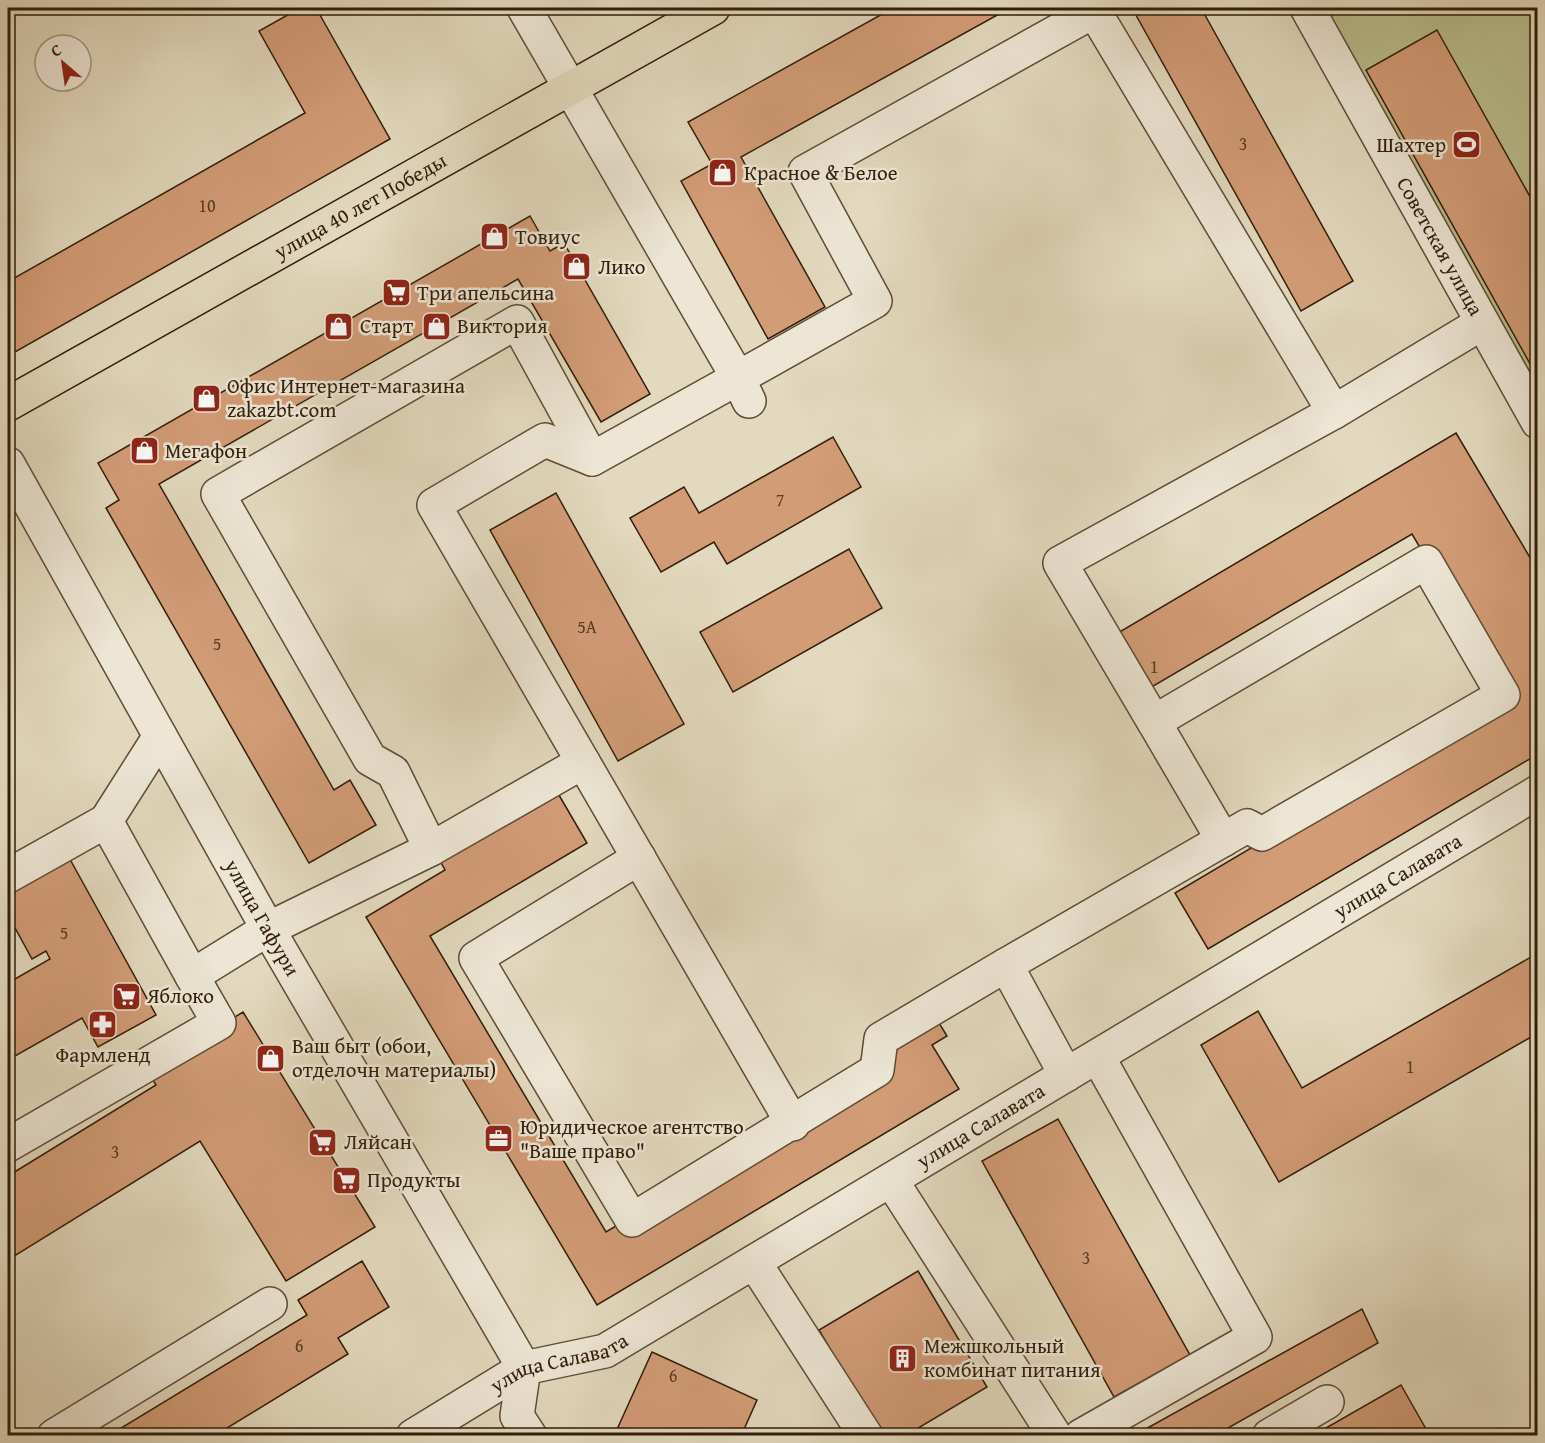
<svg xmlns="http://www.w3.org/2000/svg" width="1545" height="1443" viewBox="0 0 1545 1443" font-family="'Gentium Book Plus',serif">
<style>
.green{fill:#babd8d;stroke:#766d4b;stroke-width:1.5}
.building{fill:#d29c77;stroke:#311d09;stroke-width:1.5}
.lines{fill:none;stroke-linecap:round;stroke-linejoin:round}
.minor-casing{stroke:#5e4c36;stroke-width:36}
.major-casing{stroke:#311d09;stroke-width:36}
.minor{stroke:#ede6d5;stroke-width:33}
.major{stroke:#e3d9be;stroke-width:33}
.labels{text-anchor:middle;stroke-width:5;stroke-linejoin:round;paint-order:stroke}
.number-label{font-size:18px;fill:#593d24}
.poi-label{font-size:21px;fill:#311d09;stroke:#ede6d5;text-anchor:start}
.street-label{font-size:21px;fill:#311d09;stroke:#ede6d5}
</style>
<rect width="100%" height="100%" fill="#e3d9be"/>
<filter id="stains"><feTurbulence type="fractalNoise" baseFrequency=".00333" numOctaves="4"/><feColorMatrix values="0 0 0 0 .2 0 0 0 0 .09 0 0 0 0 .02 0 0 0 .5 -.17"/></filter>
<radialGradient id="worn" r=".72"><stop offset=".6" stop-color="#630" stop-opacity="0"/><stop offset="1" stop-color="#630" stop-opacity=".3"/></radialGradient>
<polygon class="green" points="1319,8 1537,8 1537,394"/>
<g class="building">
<polygon points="300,8 316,8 390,139 8,356 8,273 11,280 305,113 259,31"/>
<polygon points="893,8 1010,8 741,157 825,307 768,339 681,181 712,164 688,122"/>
<polygon points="1132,8 1201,8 1353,281 1301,311"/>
<polygon points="1437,30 1538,211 1538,378 1366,70"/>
<polygon points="530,216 550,251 564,243 650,394 601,422 518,279 159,484 334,790 350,780 376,825 309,863 106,508 119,500 98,463"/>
<polygon points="1456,433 1538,571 1538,754 1208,949 1175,893 1508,696 1412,534 1138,695 1106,640"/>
<polygon points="833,437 861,487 727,564 714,542 661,572 630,518 684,487 699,513"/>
<polygon points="556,493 684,724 618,761 490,530"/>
<polygon points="849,549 882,608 733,692 700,632"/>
<polygon points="556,790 587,843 430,936 606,1232 893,1061 882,1043 933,1013 947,1036 932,1045 959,1089 597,1305 366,917 445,870 439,859"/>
<polygon points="56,834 156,1015 98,1047 82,1018 8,1060 8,983 50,959 46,951 32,959 8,915 8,861"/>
<polygon points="1538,953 1538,1033 1279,1182 1201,1045 1258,1011 1302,1088"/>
<polygon points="243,1012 375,1227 286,1281 200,1141 8,1260 8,1176 156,1085 147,1071"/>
<polygon points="1058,1119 1190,1355 1114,1397 982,1161"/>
<polygon points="362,1261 389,1307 338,1338 348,1354 214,1436 108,1436 307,1315 298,1300"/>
<polygon points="918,1271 987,1387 905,1436 881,1436 819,1330"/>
<polygon points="1362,1309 1378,1343 1214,1436 1133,1436"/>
<polygon points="652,1352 757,1400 741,1436 614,1436"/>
<polygon points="1401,1385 1430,1436 1312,1436"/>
</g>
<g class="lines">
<defs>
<g id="minor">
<polyline points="524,8 738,378 875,301 805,172 1094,11 1334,412 1482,323"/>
<path id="s1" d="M1307 8 1538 422"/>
<polyline points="592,459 545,440 434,505 793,1124"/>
<path id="s2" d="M8 464 268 929 524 1368 517 1416 530 1436"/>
<polyline points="1154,722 1223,840"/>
<polyline points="160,736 106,821 192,976 268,929 431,849 393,772 370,759 218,494 517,322 592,459 738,378 749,401"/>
<polyline points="431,849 583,762"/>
<polyline points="639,858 476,958 632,1220 877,1070 881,1039 1006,965"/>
<polyline points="8,876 106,821"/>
<polyline points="1066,1075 1006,965 1247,826 1262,834 1503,695 1426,562 1154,722 1060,563 1334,412"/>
<polyline points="8,1145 219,1023 192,976"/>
<polyline points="891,1180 1055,1436"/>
<polyline points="754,1262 866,1436"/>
<polyline points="54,1436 270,1304"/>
<path id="s3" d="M413 1436 524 1368 605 1351 1538 792"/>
<polyline points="1081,1436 1255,1337 1098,1057"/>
<polyline points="1269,1436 1327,1402"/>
</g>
<g id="major">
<path id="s4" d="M8 404 713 8"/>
</g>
</defs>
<use href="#minor" class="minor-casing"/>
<use href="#major" class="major-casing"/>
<use href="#minor" class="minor"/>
<use href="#major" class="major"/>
</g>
<defs>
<symbol id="stadium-square" viewBox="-11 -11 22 22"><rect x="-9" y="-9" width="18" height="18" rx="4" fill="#8f2418" stroke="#ede6d5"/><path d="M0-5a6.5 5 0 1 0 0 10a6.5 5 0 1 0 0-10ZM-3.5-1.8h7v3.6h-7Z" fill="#fff"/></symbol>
<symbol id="shop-square" viewBox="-11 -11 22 22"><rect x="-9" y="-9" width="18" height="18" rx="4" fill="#8f2418" stroke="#ede6d5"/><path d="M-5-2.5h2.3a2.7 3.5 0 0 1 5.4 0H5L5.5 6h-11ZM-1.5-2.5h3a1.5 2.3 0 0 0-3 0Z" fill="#fff"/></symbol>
<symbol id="supermarket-square" viewBox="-11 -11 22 22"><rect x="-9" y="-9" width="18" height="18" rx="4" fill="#8f2418" stroke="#ede6d5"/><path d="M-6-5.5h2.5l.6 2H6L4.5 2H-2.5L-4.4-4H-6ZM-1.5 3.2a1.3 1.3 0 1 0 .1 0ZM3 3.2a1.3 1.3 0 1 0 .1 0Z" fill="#fff"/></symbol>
<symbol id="pharmacy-square" viewBox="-11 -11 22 22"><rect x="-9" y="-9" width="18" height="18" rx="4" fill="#8f2418" stroke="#ede6d5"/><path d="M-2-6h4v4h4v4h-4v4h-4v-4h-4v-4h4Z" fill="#fff"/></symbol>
<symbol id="office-square" viewBox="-11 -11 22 22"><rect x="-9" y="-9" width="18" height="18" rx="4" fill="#8f2418" stroke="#ede6d5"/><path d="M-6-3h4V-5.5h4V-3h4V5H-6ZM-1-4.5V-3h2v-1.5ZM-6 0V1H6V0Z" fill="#fff"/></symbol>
<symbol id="building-square" viewBox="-11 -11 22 22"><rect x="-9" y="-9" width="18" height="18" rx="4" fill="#8f2418" stroke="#ede6d5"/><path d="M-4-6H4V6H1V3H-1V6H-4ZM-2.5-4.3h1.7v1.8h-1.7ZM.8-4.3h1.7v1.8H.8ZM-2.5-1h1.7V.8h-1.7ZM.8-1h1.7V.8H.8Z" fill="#fff"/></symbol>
</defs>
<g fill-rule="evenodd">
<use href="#stadium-square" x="1450" y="128" width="33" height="33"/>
<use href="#shop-square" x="706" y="156" width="33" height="33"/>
<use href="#shop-square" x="478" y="220" width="33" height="33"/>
<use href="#shop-square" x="560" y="250" width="33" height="33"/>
<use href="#supermarket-square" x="380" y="276" width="33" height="33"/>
<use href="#shop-square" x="322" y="310" width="33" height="33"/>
<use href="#shop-square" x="420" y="310" width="33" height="33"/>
<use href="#shop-square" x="190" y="382" width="33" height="33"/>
<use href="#shop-square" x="128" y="434" width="33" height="33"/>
<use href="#supermarket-square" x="110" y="980" width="33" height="33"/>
<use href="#pharmacy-square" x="86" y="1008" width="33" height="33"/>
<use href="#shop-square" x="254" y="1042" width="33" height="33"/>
<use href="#office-square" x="482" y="1122" width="33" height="33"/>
<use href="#supermarket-square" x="306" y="1126" width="33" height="33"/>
<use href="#supermarket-square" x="330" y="1164" width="33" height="33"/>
<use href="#building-square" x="886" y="1342" width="33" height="33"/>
</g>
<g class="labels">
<g class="number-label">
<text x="1243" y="150">3</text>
<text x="207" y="212">10</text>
<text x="780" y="506">7</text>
<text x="587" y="633">5А</text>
<text x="217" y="650">5</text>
<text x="1154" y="673">1</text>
<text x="64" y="939">5</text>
<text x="1410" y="1073">1</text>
<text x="115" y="1158">3</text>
<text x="1086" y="1264">3</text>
<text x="299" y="1352">6</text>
<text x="673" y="1382">6</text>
</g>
<g class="poi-label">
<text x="1446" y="152" text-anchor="end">Шахтер</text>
<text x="744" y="180">Красное &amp; Белое</text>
<text x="515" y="244">Товиус</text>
<text x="598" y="274">Лико</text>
<text x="417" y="300">Три апельсина</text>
<text x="360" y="333">Старт</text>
<text x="457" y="333">Виктория</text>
<text x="227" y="393">Офис Интернет-магазина<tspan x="227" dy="24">zakazbt.com</tspan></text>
<text x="165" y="458">Мегафон</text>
<text x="147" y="1003">Яблоко</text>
<text x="292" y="1053">Ваш быт (обои,<tspan x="292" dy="24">отделочн материалы)</tspan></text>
<text x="103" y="1062" text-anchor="middle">Фармленд</text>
<text x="520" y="1134">Юридическое агентство<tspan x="520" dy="24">"Ваше право"</tspan></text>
<text x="344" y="1149">Ляйсан</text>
<text x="367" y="1187">Продукты</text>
<text x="924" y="1353">Межшкольный<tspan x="924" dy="24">комбинат питания</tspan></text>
</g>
<g class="street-label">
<text dy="7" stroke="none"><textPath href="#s4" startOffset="404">улица 40 лет Победы</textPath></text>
<text dy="7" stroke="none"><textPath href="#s1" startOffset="273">Советская улица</textPath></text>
<text dy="7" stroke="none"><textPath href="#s3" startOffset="1137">улица Салавата</textPath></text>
<text dy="7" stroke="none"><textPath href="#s2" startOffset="520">улица Гафури</textPath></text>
<text dy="7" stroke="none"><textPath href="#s3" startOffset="651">улица Салавата</textPath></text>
<text dy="7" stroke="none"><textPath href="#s3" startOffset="165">улица Салавата</textPath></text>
</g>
</g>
<rect width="1545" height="1443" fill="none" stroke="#e3d9be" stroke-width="30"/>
<rect x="9" y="9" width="1527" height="1425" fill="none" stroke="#311d09" stroke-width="3"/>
<rect x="15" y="15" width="1515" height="1413" fill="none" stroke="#311d09" stroke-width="1.5"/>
<g transform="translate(63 63) rotate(331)"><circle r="28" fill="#ede6d5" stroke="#a29683" stroke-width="1.5"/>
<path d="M0-4.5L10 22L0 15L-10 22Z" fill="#8f2418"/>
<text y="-9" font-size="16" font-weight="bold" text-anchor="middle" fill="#311d09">С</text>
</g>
<rect width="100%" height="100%" filter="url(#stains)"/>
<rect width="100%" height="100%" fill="url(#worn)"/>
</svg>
